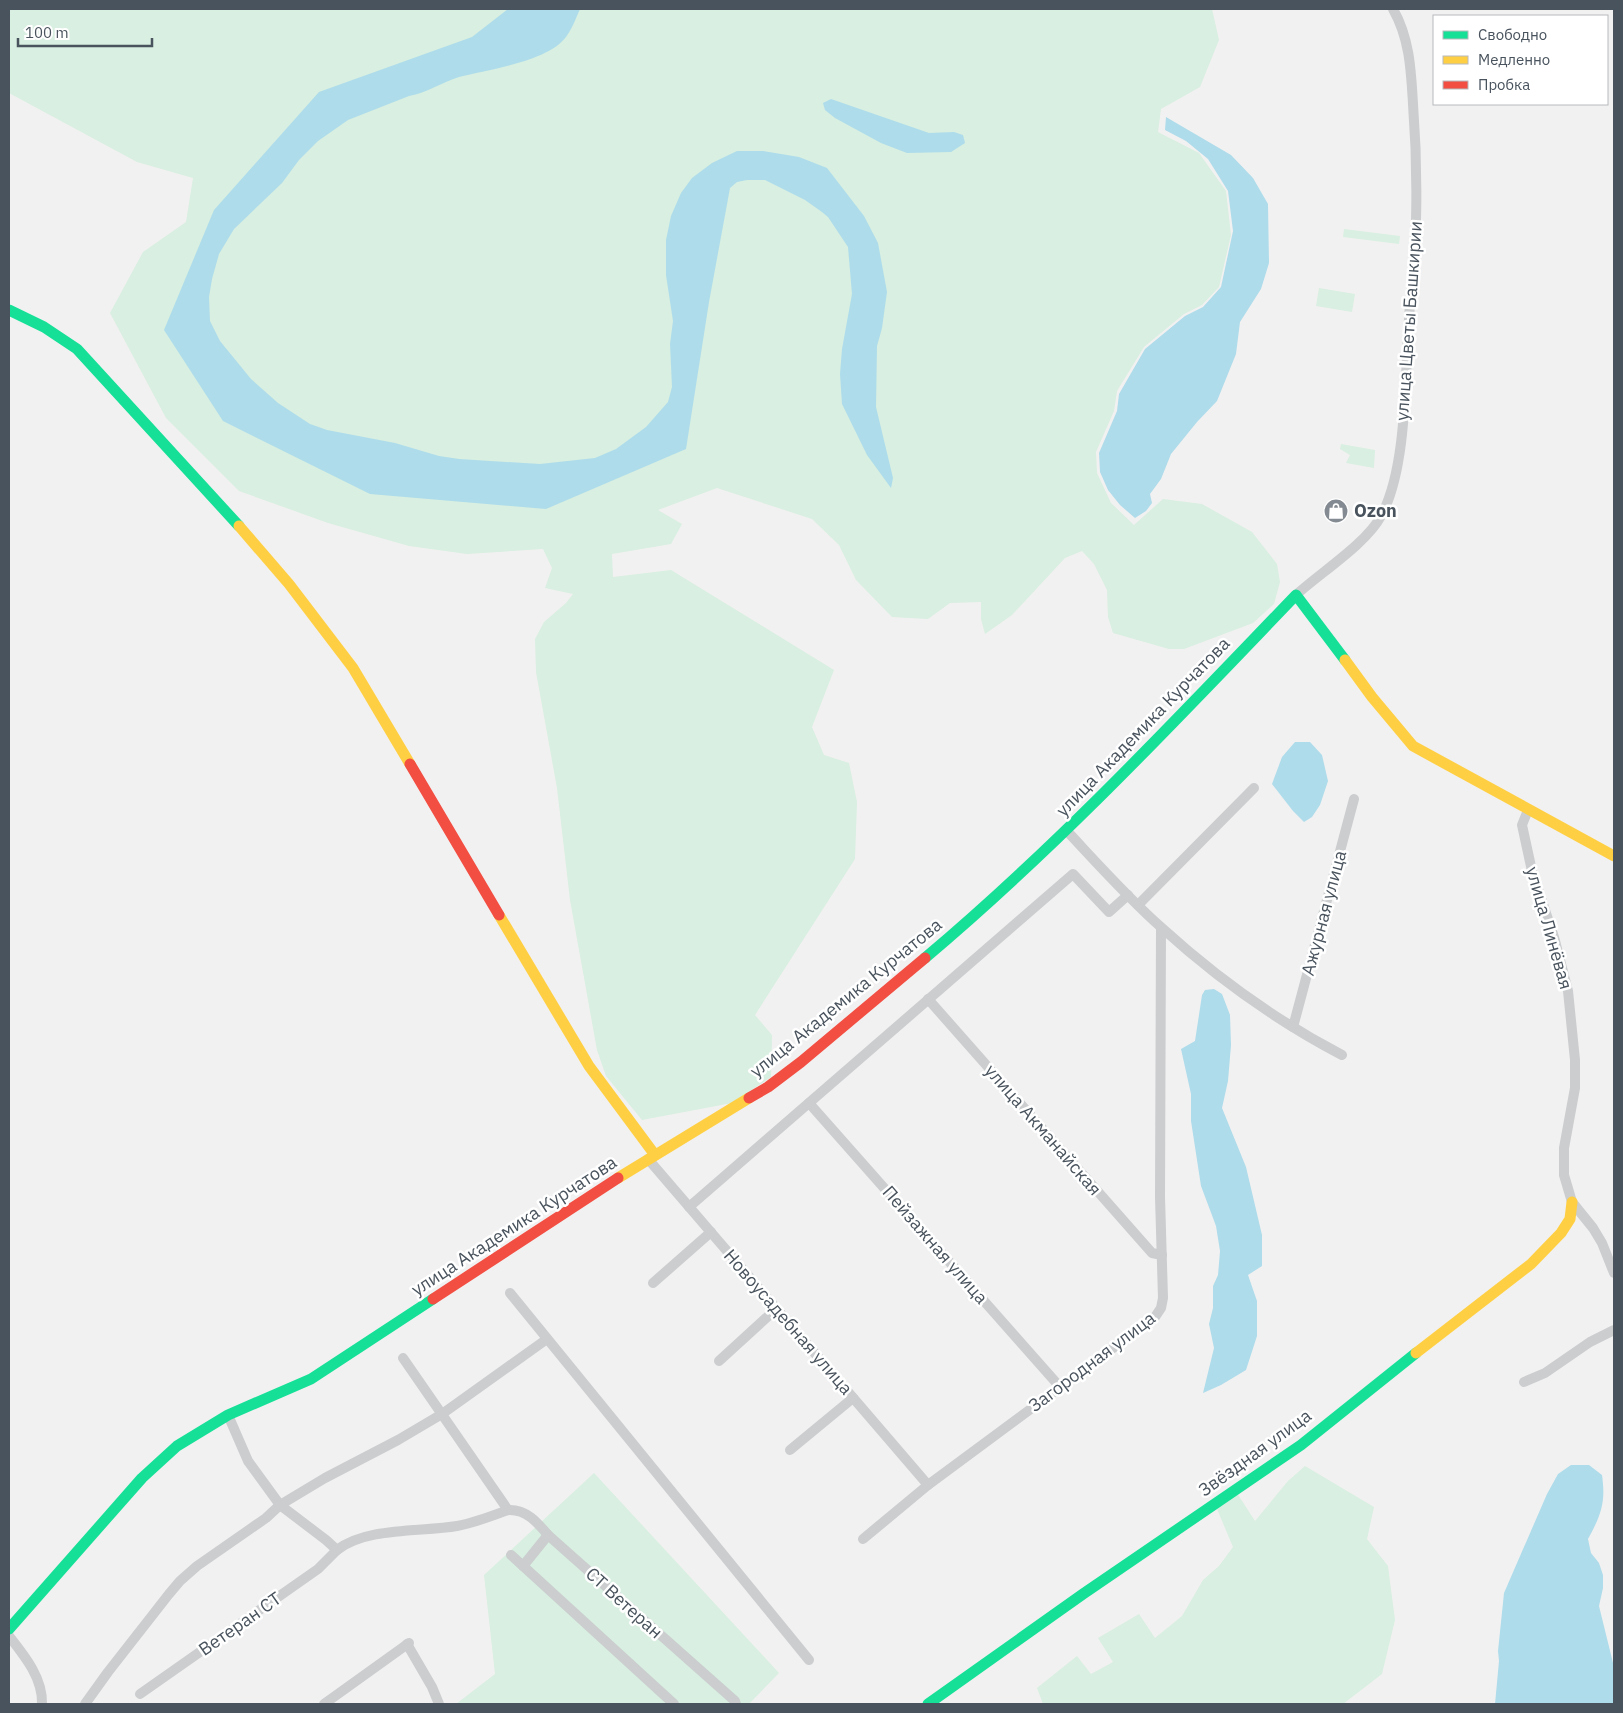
<svg xmlns="http://www.w3.org/2000/svg" width="1623" height="1713" viewBox="0 0 1623 1713" font-family="'IBM Plex Sans',sans-serif">
<style>
.green{fill:#d8efe1}
.water{fill:#aedceb}
.lines{fill:none;stroke-linecap:round;stroke-linejoin:round}
.street{stroke:#cbcdcf;stroke-width:10}
.fast{stroke:#16e098;stroke-width:11}
.slow{stroke:#ffcf43;stroke-width:11}
.jam{stroke:#f24e42;stroke-width:11}
.labels{text-anchor:middle;stroke-width:5;stroke-linejoin:round;paint-order:stroke}
.street-label{font-size:18px;fill:#49535d;stroke:#fff}
.poi-label{font-size:18px;font-weight:bold;fill:#49535d;stroke:#fff;text-anchor:start}
</style>
<rect width="100%" height="100%" fill="#f2f1f1"/>
<g class="green">
<polygon points="9,9 1212,9 1219,40 1200,87 1161,109 1158,132 1199,153 1226,191 1231,235 1219,287 1202,305 1184,314 1144,347 1117,391 1114,411 1096,452 1097,473 1111,503 1134,525 1163,499 1202,504 1252,532 1277,564 1280,582 1274,604 1253,623 1184,649 1169,649 1113,633 1108,617 1107,590 1094,564 1082,551 1065,558 1012,615 985,634 981,619 981,602 950,603 928,619 892,617 856,580 839,545 812,519 717,488 658,510 682,524 671,544 612,554 613,577 671,570 834,670 812,727 824,755 849,763 857,802 855,859 755,1015 772,1035 771,1077 732,1103 642,1120 606,1076 597,1050 570,900 557,788 536,672 535,639 544,622 566,603 573,594 545,588 552,568 543,549 467,554 409,546 328,523 239,491 166,418 110,313 143,252 186,222 193,178 137,162 9,93"/>
<polygon points="1344,229 1400,236 1399,244 1343,237"/>
<polygon points="1319,288 1355,294 1352,312 1316,306"/>
<polygon points="1341,444 1375,450 1374,468 1346,463 1350,455 1340,449"/>
<polygon points="1305,1466 1374,1507 1367,1539 1388,1566 1395,1620 1382,1674 1343,1704 1043,1704 1037,1688 1077,1656 1091,1674 1113,1662 1098,1638 1139,1614 1155,1638 1182,1616 1203,1580 1219,1566 1233,1547 1217,1509 1237,1493 1255,1521 1288,1481"/>
<polygon points="594,1473 779,1673 749,1704 456,1704 495,1674 484,1575"/>
</g>
<g class="water">
<path d="M508 9H580C576 18 572 29 566 37 547 62 489 69 459 77 442 82 427 93 409 96L348 120 318 141 299 160 282 183 234 229 219 254 212 279 209 297 210 321 220 341 251 379 278 403 310 424 327 430 395 443 439 456 459 459 540 464 595 458 616 449 646 427 668 402 672 387 670 344 673 321 666 275V240L671 216 681 193 692 178 712 163 737 151H763L799 157 827 168 864 216 878 243 887 292 882 328 877 346 876 407 893 478 891 488 867 455 842 404 840 374 842 349 852 294 848 247 828 217 822 212 805 200 765 180H747L737 182 730 188 709 302 686 449 546 509 370 494 223 421 164 330 214 210 319 92 472 37Z"/>
<polygon points="831,99 929,133 954,132 963,135 965,143 951,152 907,153 881,143 835,118 825,110 823,103"/>
<polygon points="1166,117 1231,155 1253,178 1268,204 1269,263 1261,289 1240,322 1236,354 1217,401 1197,422 1171,454 1161,479 1150,494 1152,503 1146,511 1135,518 1120,505 1108,490 1100,472 1099,453 1117,411 1119,394 1145,349 1185,316 1203,307 1221,287 1233,231 1228,191 1208,159 1186,141 1165,130"/>
<polygon points="1295,742 1310,742 1322,755 1328,781 1320,805 1312,817 1304,822 1293,811 1272,784 1282,757"/>
<polygon points="1214,989 1222,994 1230,1015 1231,1045 1228,1081 1222,1108 1246,1167 1262,1235 1262,1266 1248,1275 1257,1301 1257,1336 1246,1370 1221,1385 1203,1393 1214,1348 1209,1324 1213,1308 1213,1286 1218,1275 1220,1251 1216,1226 1201,1186 1191,1121 1191,1094 1181,1049 1195,1041 1202,995 1205,990"/>
<path d="M1571 1465H1589L1602 1475C1606 1503 1601 1515 1588 1539L1591 1553 1599 1563 1603 1575V1588L1599 1606 1614 1667V1704H1495L1499 1661 1498 1651 1504 1593 1547 1494 1558 1474Z"/>
</g>
<g class="lines">
<g class="street">
<path d="M1296 595C1320 573 1367 543 1381 516 1406 471 1405 385 1408 334 1410 296 1415 258 1416 221 1417 182 1416 143 1413 104 1411 71 1410 39 1393 9"/>
<polyline points="1528,810 1522,825 1532,871 1554,937 1568,991 1575,1060 1575,1088 1564,1148 1564,1175 1572,1202 1593,1228 1602,1243 1614,1273"/>
<path d="M1066 830C1097 863 1128 898 1162 928 1217 978 1277 1021 1342 1055"/>
<polyline points="1138,905 1254,788"/>
<polyline points="928,999 1152,1253 1162,1255"/>
<polyline points="1293,1027 1354,799"/>
<polyline points="809,1103 1060,1387"/>
<polyline points="648,1159 928,1485"/>
<polyline points="689,1207 1073,874 1109,912 1128,895"/>
<polyline points="653,1283 711,1232"/>
<polyline points="510,1293 809,1660"/>
<polyline points="403,1358 508,1510"/>
<polyline points="719,1361 777,1308"/>
<polyline points="1524,1382 1545,1373 1590,1342 1614,1330"/>
<polyline points="790,1450 853,1398"/>
<polyline points="863,1539 928,1485 1155,1317 1161,1308 1163,1298 1160,1197 1161,928"/>
<path d="M337 1550C366 1527 421 1532 457 1526 474 1523 492 1516 508 1510 526 1509 537 1522 548 1535L735 1701 736 1704"/>
<polyline points="511,1555 674,1704"/>
<polyline points="523,1566 548,1535"/>
<path d="M9 1636C24 1655 43 1678 42 1704"/>
<polyline points="407,1644 432,1687 439,1704"/>
<polyline points="140,1694 318,1569 337,1550 326,1540 280,1505 248,1461 228,1415"/>
<polyline points="85,1704 108,1672 169,1594 180,1581 197,1566 266,1518 280,1505 325,1478 398,1440 442,1414 547,1339"/>
<polyline points="324,1704 409,1643"/>
</g>
<g class="fast">
<polyline points="9,310 44,327 77,349 239,526"/>
<path d="M925 958C1058 846 1176 720 1296 595L1345 660"/>
<polyline points="9,1629 142,1478 177,1446 228,1415 311,1379 433,1299"/>
<polyline points="928,1704 1083,1594 1301,1445 1416,1353"/>
</g>
<g class="slow">
<polyline points="239,526 289,584 353,668 410,764"/>
<polyline points="1345,660 1372,697 1413,746 1614,856"/>
<polyline points="499,915 589,1066 655,1155"/>
<polyline points="618,1178 749,1098"/>
<polyline points="1416,1353 1531,1264 1561,1233 1570,1219 1572,1202"/>
</g>
<g class="jam">
<polyline points="410,764 499,915"/>
<polyline points="749,1098 768,1087 801,1062 925,958"/>
<polyline points="433,1299 618,1178"/>
</g>
</g>
<defs>
<symbol id="shop-disc" viewBox="-11 -11 22 22"><circle r="9.5" fill="#848a91" stroke="#fff"/><path d="M-5-2.5h2.3a2.7 3.5 0 0 1 5.4 0H5L5.5 6h-11ZM-1.5-2.5h3a1.5 2.3 0 0 0-3 0Z" fill="#fff"/></symbol>
</defs>
<g fill-rule="evenodd">
<use href="#shop-disc" x="1322" y="497" width="28" height="28"/>
</g>
<g class="labels">
<g class="street-label">
<text transform="translate(1409 321) rotate(-86)" y="6">улица Цветы Башкирии</text>
<text transform="translate(1143 727) rotate(-46)" y="6">улица Академика Курчатова</text>
<text transform="translate(1324 913) rotate(-75)" y="6">Ажурная улица</text>
<text transform="translate(1549 928) rotate(74)" y="6">улица Линёвая</text>
<text transform="translate(846 998) rotate(-39)" y="6">улица Академика Курчатова</text>
<text transform="translate(1043 1130) rotate(49)" y="6">улица Акманайская</text>
<text transform="translate(514 1226) rotate(-33)" y="6">улица Академика Курчатова</text>
<text transform="translate(935 1245) rotate(49)" y="6">Пейзажная улица</text>
<text transform="translate(788 1322) rotate(49)" y="6">Новоусадебная улица</text>
<text transform="translate(1092 1362) rotate(-37)" y="6">Загородная улица</text>
<text transform="translate(1255 1453) rotate(-36)" y="6">Звёздная улица</text>
<text transform="translate(624 1603) rotate(42)" y="6">СТ Ветеран</text>
<text transform="translate(240 1624) rotate(-35)" y="6">Ветеран СТ</text>
</g>
<g class="poi-label">
<text x="1354" y="517">Ozon</text>
</g>
</g>
<rect width="1623" height="1713" fill="none" stroke="#49535d" stroke-width="20"/>
<rect x="1433" y="15" width="175" height="90" fill="#ffffff" stroke="#b6babe"/>
<rect x="1443" y="31" width="25" height="8" fill="#16e098" stroke="#b6babe"/>
<text x="1478" y="40" font-size="15" fill="#49535d">Свободно</text>
<rect x="1443" y="56" width="25" height="8" fill="#ffcf43" stroke="#b6babe"/>
<text x="1478" y="65" font-size="15" fill="#49535d">Медленно</text>
<rect x="1443" y="81" width="25" height="8" fill="#f24e42" stroke="#b6babe"/>
<text x="1478" y="90" font-size="15" fill="#49535d">Пробка</text>
<path d="M18 38v8h134v-8" fill="none" stroke="#49535d" stroke-width="2.5"/>
<text x="25" y="38" font-size="15" fill="#49535d" stroke="#ffffff" stroke-width="4" paint-order="stroke">100 m</text>
</svg>
